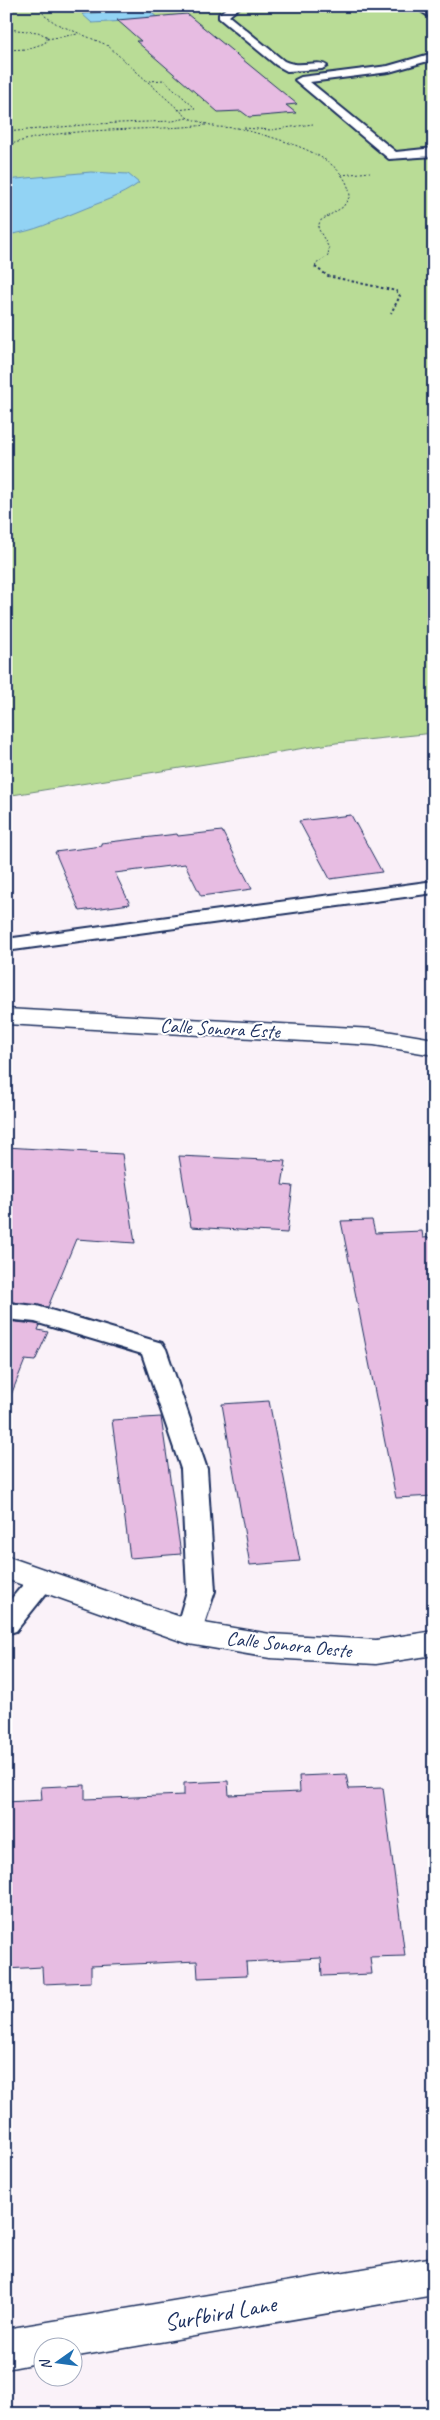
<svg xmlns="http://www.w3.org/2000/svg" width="440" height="2420" viewBox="0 0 440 2420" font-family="Caveat,sans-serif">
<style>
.green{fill:#b9dc96;stroke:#6a867a}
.water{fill:#92d3f4;stroke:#6291b8}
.building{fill:#e7bce2;stroke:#1b2f5e}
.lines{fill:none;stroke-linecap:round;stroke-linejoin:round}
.service-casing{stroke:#1b2f5e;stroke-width:4}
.minor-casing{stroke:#1b2f5e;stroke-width:3}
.path-far1{stroke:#1b2f5e;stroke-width:1;stroke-dasharray:2 2;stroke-linecap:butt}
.path{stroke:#1b2f5e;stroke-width:2;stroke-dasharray:2.5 2.5;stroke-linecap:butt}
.service{fill:#fff;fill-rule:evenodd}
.minor{fill:#fff;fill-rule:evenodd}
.labels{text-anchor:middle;stroke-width:4;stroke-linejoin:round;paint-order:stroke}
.street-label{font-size:20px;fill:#1b2f5e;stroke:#fff}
.near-street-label{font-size:24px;fill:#1b2f5e;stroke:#fff}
</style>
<rect width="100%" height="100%" fill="#faf2f9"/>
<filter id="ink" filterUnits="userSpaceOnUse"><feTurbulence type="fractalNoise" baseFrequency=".02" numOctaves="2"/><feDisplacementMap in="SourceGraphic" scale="10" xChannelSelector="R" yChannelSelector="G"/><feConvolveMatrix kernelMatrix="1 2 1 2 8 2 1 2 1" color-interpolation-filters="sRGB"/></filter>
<g filter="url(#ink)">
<polygon class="green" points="6,6 434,6 434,733 336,743 6,796"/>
<g class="water">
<polygon points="146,8 159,19 92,23 82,14"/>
<path d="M91 172 128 174 139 183C120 197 100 202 79 211 51 222 37 231 6 235V180Z"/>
</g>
<g class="building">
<polygon points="187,14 297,104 286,105 296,113 249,117 241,111 218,112 136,41 141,41 117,20"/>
<polygon points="351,815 382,872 330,879 299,821"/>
<polygon points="222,831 252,889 201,896 185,864 115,873 130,904 80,911 55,852 102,846 101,843 177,834 178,836"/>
<polygon points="6,1147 122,1154 135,1243 76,1239 48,1307 6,1301"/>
<polygon points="179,1156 286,1161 282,1185 293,1186 287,1233 191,1227"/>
<polygon points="372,1220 375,1233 422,1231 423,1238 434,1237 434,1496 396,1498 341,1221"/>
<polygon points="6,1321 35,1324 40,1325 38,1330 48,1332 35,1361 25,1360 7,1405"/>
<polygon points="269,1401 300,1561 250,1565 222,1404"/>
<polygon points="161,1417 181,1554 130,1558 112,1420"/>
<polygon points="346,1774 349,1789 383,1788 405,1956 370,1957 372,1974 322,1976 321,1958 246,1962 247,1976 198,1978 197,1961 91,1966 91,1982 43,1984 42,1967 6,1969 6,1802 42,1800 41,1787 85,1785 85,1799 184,1795 184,1783 228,1781 229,1795 300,1792 299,1776"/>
</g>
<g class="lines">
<defs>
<g id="service">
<path d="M229 6H241L229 16 284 61C299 69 319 59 327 66L322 69 287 71 276 65 219 18V14Z"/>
<polygon points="414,6 426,6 434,12 434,20"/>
<polygon points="430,54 434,55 434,63 428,61 389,72 310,82 396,152 434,148 434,156 389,159 295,80 301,77 388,66"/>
<polygon points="434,881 434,893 6,951 6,939"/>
<polygon points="6,1303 37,1306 162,1343 166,1349 207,1469 215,1591 199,1639 189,1642 179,1639 175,1632 187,1591 181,1469 142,1354 35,1322 6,1319"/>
<polygon points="42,1571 52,1574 56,1581 16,1631 6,1634 6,1605 32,1574"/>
</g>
<g id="minor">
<polygon points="6,1009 374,1029 434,1039 434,1055 374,1045 6,1024"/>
<polygon points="6,1556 192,1621 270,1634 376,1640 434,1631 434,1655 376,1664 270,1658 189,1644 6,1579"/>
<polygon points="434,2257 434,2295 72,2357 72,2348 42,2348 42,2362 6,2369 6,2329"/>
</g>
</defs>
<use href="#service" class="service-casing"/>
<use href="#minor" class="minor-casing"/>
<g class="path-far1">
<polyline points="38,6 45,16 57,24 107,45 188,118 217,127 238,128"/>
<polyline points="6,29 38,32 48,37 45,43 27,49 6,50"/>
<polyline points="47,39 78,34"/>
<polyline points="149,81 164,80 195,108 177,110"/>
<path d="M238 128C272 138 346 152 350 196L343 207 320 221 318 228 329 248 328 256 316 264 315 269"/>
<polyline points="244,128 271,130 313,124"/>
<polyline points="6,132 94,124 173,121 187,118"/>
<path d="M6 146C61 125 146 132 206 125"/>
<polyline points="341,175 370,172"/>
</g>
<polyline class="path" points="315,267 328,276 396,291 400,296 391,313"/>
<use href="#service" class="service"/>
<use href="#minor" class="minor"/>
</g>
</g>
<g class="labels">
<g class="street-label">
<text transform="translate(220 1028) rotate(3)" y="7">Calle Sonora Este</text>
<text transform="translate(289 1644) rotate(6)" y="7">Calle Sonora Oeste</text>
</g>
<g class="near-street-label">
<text transform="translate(220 2313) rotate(-10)" y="8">Surfbird Lane</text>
</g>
</g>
<rect width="440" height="2420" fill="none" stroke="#fff" stroke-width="25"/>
<rect x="12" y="12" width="415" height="2395" fill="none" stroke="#1b2f5e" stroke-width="2" filter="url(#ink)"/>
<g transform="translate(58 2362) rotate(256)"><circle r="24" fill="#ffffff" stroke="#a4acbf"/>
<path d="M0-4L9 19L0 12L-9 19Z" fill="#1f6fb2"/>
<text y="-8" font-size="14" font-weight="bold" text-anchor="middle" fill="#1b2f5e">N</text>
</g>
</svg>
